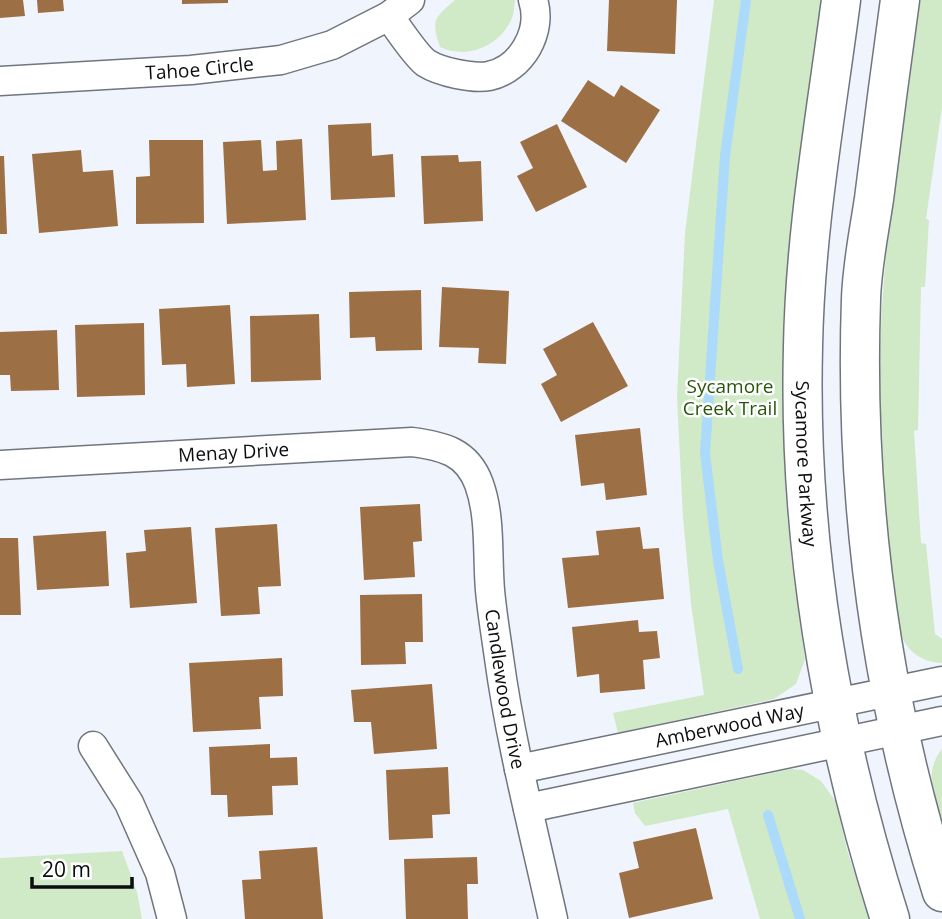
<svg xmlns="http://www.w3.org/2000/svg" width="942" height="919" viewBox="0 0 942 919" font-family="'Open Sans',sans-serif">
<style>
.green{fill:#d0e9c6}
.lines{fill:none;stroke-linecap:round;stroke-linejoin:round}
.stream{stroke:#acdafa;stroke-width:10}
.building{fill:#9d6f45}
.street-casing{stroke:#70757e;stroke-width:31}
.secondary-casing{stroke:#70757e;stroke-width:41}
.street{stroke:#fff;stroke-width:28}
.secondary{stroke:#fff;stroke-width:38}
.labels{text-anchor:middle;stroke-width:5;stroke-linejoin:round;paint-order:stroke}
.street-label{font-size:19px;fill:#0a0c0f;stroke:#fff}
.park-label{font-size:19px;fill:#28550a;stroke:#fff}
</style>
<rect width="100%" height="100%" fill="#f0f4fd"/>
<g class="green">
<path d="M455 0H515C514 6 514 13 512 18 500 46 467 60 440 47 431 20 434 18 455 0Z"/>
<polygon points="714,0 821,0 790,232 783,324 783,421 786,502 792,567 805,659 796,684 774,699 618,733 613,713 704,695 691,604 683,517 677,397 685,233"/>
<path d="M920 0H942V107L926 219 929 220 925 287H921L918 430 914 431 921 543 926 544 935 634 942 639V663C926 663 910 654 903 639 891 614 892 573 889 545 882 486 880 424 880 365 881 243 904 121 920 0Z"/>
<path d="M942 749V823C934 797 923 773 942 749Z"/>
<polygon points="791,769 803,770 821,781 836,802 847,850 869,919 760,919 728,809 645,826 635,813 633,803"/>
<polygon points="122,851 137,892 142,919 0,919 0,858"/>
</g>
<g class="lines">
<g class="stream">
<polyline points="738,669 718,561 705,453 725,156 746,0"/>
<polyline points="768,815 800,919"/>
</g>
</g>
<g class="building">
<polygon points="0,0 23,0 25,16 0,18"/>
<polygon points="37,0 63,0 64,11 38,13"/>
<polygon points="182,0 228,0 228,3 182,4"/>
<polygon points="609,0 677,0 675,54 607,51"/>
<polygon points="588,80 614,97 621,85 660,110 626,163 561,121"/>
<polygon points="371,123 372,156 393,154 395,197 331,200 328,125"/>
<polygon points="557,124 587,187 536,212 517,176 533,168 520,142"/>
<polygon points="302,139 306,220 227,224 223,142 261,140 263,171 277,170 276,141"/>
<polygon points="149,140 203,140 204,223 136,224 136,177 150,176"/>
<polygon points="81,150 83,172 113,170 118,226 39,233 32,154"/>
<polygon points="458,155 459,162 481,161 483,221 424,224 421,156"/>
<polygon points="0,156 4,156 7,234 0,234"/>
<polygon points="442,287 509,291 506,364 478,363 479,348 439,347"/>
<polygon points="421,290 422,350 376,351 375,337 350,338 349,292"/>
<polygon points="230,305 235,384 187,387 186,364 162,365 159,309"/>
<polygon points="319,314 321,380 251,382 250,316"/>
<polygon points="593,322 628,386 561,422 541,384 557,375 543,349"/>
<polygon points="144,323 145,395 77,397 75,325"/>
<polygon points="57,330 59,390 11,391 10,375 0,375 0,332"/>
<polygon points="640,428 647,495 606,500 604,483 581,486 575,435"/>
<polygon points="420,504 422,541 413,542 415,577 364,580 360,507"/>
<polygon points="277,524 281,586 258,587 260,614 221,616 215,528"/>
<polygon points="191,527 197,603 130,608 126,553 146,551 144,530"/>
<polygon points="640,527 643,549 659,548 664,599 568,608 562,558 599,555 596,531"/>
<polygon points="106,531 109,586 37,590 33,536"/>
<polygon points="0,538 18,538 21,615 0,615"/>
<polygon points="422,594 423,642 405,642 406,664 361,665 360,595"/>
<polygon points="638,620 639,632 657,631 660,658 643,660 645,689 600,693 599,674 577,677 572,627"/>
<polygon points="282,658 283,696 259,697 261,729 193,732 189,663"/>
<polygon points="432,684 437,749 374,754 371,722 354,722 351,690"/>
<polygon points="270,744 270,758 297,757 298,785 272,786 273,815 228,817 227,795 211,795 209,747"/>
<polygon points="448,767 450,814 432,815 433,838 389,840 386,770"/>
<polygon points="696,828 713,899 629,918 619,873 639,868 633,842"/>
<polygon points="317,847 323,919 245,919 242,880 261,879 259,851"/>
<polygon points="477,857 478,884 467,884 468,919 406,919 404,859"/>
</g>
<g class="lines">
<defs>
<g id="street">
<path d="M389 16C397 27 416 56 426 63 440 72 473 79 489 76 522 69 543 31 533 0"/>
<path id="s1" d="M0 81 191 70 281 60 332 45 389 16 410 0"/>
<path id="s2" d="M0 465 412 442C442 446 467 451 479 484 491 517 487 556 490 590 492 613 496 636 499 658 511 746 534 832 553 919"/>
<polyline points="93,746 129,803 160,873 172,919"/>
<path id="s3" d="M519 769 942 681"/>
<polyline points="528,808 942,721"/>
</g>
<g id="secondary">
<path id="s4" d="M841 0C826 115 805 231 803 347 798 542 831 733 890 919"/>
<path d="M900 0C891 66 882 133 874 199 869 232 862 266 861 299 854 500 881 700 942 892"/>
</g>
</defs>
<use href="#street" class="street-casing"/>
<use href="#secondary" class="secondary-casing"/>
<use href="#street" class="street"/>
<use href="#secondary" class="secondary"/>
</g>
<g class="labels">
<g class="street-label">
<text dy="7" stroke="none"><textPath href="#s1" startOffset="200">Tahoe Circle</textPath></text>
<text dy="7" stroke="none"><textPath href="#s2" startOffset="234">Menay Drive</textPath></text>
<text dy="7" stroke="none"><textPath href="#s4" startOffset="466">Sycamore Parkway</textPath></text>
<text dy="7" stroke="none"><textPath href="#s2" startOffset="704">Candlewood Drive</textPath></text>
<text dy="7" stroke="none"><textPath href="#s3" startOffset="215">Amberwood Way</textPath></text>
</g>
<g class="park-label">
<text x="730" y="393">Sycamore<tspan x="730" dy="22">Creek Trail</tspan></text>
</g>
</g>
<path d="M32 877v10h100v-10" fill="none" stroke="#0a0c0f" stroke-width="3.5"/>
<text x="42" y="877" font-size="21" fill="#0a0c0f" stroke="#ffffff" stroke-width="5" paint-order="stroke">20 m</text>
</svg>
